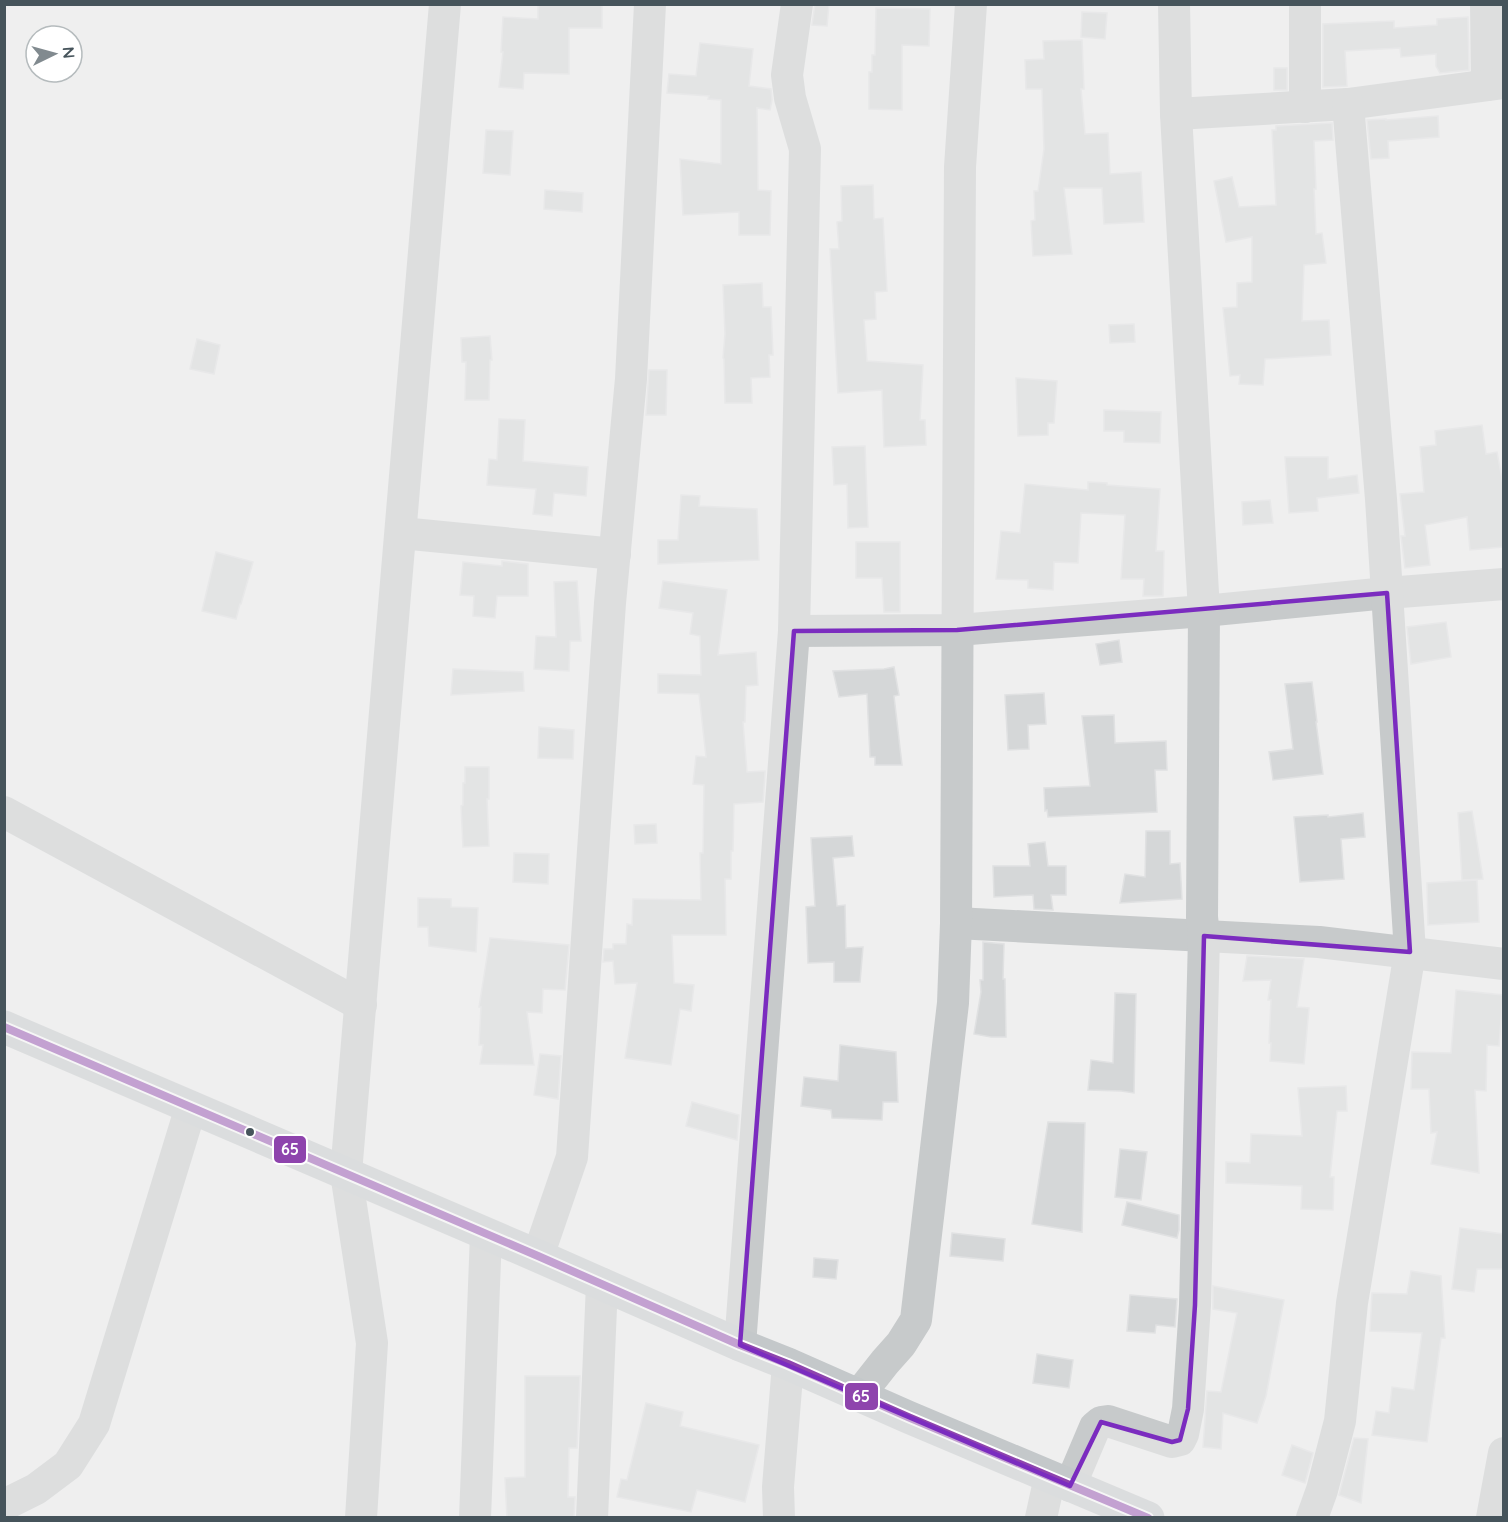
<svg xmlns="http://www.w3.org/2000/svg" width="1508" height="1522" viewBox="0 0 1508 1522" font-family="Quicksand,sans-serif">
<style>
.building{fill:#d5d7d8;stroke:#e0e1e2;stroke-width:1.5}
.lines{fill:none;stroke-linecap:round;stroke-linejoin:round}
.minor{stroke:#c7cacb;stroke-width:32}
.major{stroke:#c4c8ca;stroke-width:33}
.bus-1-casing{stroke:#fff;stroke-width:12}
.bus-1{stroke:#8e44ad;stroke-width:8}
.marked{fill:none;stroke:#7b2cbf;stroke-width:4.5;stroke-linejoin:round}
.bus-dot{fill:#46545b;stroke:#fff;stroke-width:2}
.line-badge{stroke:#fff;stroke-width:2}
.badge-label{font-size:16px;text-anchor:middle;font-weight:bold;fill:#fff}
</style>
<rect width="100%" height="100%" fill="#efefef"/>
<g class="building">
<polygon points="602,4 602,28 569,28 569,74 524,73 523,89 499,87 503,52 501,52 503,17 538,19 538,5"/>
<polygon points="815,4 829,4 827,26 812,25"/>
<polygon points="876,8 930,9 929,46 902,45 902,110 869,109 869,72 872,72 872,55 875,55"/>
<polygon points="1082,12 1107,13 1105,39 1081,37"/>
<polygon points="1468,17 1469,70 1440,73 1436,66 1436,54 1401,57 1400,48 1345,51 1347,86 1323,87 1323,24 1394,21 1394,28 1437,25 1437,19"/>
<polygon points="1082,40 1084,89 1081,89 1085,134 1108,133 1110,174 1141,172 1144,222 1104,224 1102,188 1064,188 1072,254 1033,256 1031,221 1035,220 1034,191 1038,191 1044,149 1042,89 1026,89 1025,60 1044,59 1043,41"/>
<polygon points="700,43 753,49 749,86 771,89 772,100 770,110 757,108 758,190 771,191 770,235 739,235 739,212 683,215 680,159 721,164 721,100 708,99 709,96 667,93 669,74 696,76"/>
<rect x="1274" y="68" width="13" height="22"/>
<polygon points="1438,116 1439,137 1388,141 1389,158 1371,159 1367,120 1386,119 1386,120"/>
<polygon points="1332,123 1333,140 1314,141 1316,189 1314,189 1316,234 1322,233 1326,263 1304,265 1302,321 1329,320 1331,355 1265,359 1263,385 1239,384 1240,375 1230,376 1223,308 1237,307 1237,283 1252,282 1252,237 1226,242 1214,181 1232,177 1239,207 1276,205 1272,130 1276,130 1276,126"/>
<polygon points="486,130 513,131 510,175 483,173"/>
<polygon points="873,185 874,219 883,218 887,291 875,292 876,319 864,320 867,361 923,365 920,420 925,420 926,445 884,447 882,390 838,393 830,249 839,249 837,222 842,221 841,186"/>
<polygon points="545,190 583,193 582,212 544,209"/>
<polygon points="762,283 763,307 771,307 773,355 769,355 770,377 751,378 752,403 725,403 724,359 723,358 725,334 723,285"/>
<polygon points="1134,324 1135,342 1110,343 1109,325"/>
<polygon points="490,336 492,360 490,360 489,400 465,400 466,362 462,362 461,338"/>
<polygon points="197,339 220,345 214,374 190,369"/>
<polygon points="649,370 667,370 666,415 646,415"/>
<polygon points="1016,378 1057,381 1054,423 1048,423 1048,435 1018,436"/>
<polygon points="1104,410 1161,412 1160,443 1124,442 1124,431 1104,431"/>
<polygon points="499,419 525,420 523,461 588,467 586,496 554,493 552,516 533,514 536,489 487,485 489,459 497,460"/>
<polygon points="1482,425 1486,454 1497,452 1503,484 1503,547 1470,550 1467,517 1425,525 1430,565 1405,568 1401,536 1405,536 1400,494 1424,492 1420,447 1436,445 1435,431"/>
<polygon points="865,446 868,527 848,528 847,484 834,485 832,447"/>
<polygon points="1285,457 1328,457 1328,479 1357,475 1359,493 1317,498 1318,511 1289,513"/>
<polygon points="1088,482 1107,483 1107,485 1160,489 1156,551 1164,551 1163,596 1143,596 1144,579 1121,579 1125,515 1081,513 1078,563 1054,562 1053,590 1028,588 1028,580 996,579 1001,531 1020,533 1025,484 1088,490"/>
<polygon points="681,495 700,496 699,506 757,509 759,560 658,564 658,540 678,540"/>
<polygon points="1270,500 1273,523 1243,525 1242,502"/>
<polygon points="856,542 900,542 900,612 884,612 882,578 856,578"/>
<polygon points="216,552 253,562 241,604 240,604 236,619 202,611"/>
<polygon points="502,561 528,564 528,596 497,596 495,618 473,616 474,596 460,595 463,562 502,566"/>
<polygon points="577,581 581,641 570,641 569,671 534,669 536,636 556,637 554,582"/>
<polygon points="663,581 727,590 718,655 756,652 758,685 746,686 745,722 743,722 747,772 765,771 765,773 763,802 734,804 733,851 731,851 731,879 725,879 726,935 672,935 674,983 694,985 691,1011 680,1009 671,1065 625,1058 637,983 615,984 613,961 603,962 604,949 613,949 613,944 626,944 627,924 632,925 633,899 701,900 700,853 703,853 704,785 693,784 696,756 706,757 699,694 658,693 658,674 701,675 700,636 690,634 693,613 659,608"/>
<polygon points="1446,622 1451,657 1411,664 1407,627"/>
<polygon points="1119,640 1122,662 1100,665 1096,644"/>
<polygon points="894,667 899,695 894,696 902,765 875,765 875,757 870,757 867,694 839,697 833,671 884,669"/>
<polygon points="453,669 523,672 524,691 451,695"/>
<polygon points="1312,682 1317,722 1316,722 1323,774 1273,780 1269,752 1293,749 1285,684"/>
<polygon points="1044,693 1046,724 1028,725 1029,749 1008,750 1005,695"/>
<polygon points="1114,715 1115,743 1166,741 1167,770 1155,770 1157,812 1048,817 1047,810 1045,811 1044,788 1090,786 1082,716"/>
<polygon points="539,727 574,730 573,759 538,758"/>
<polygon points="465,767 489,767 489,799 487,799 489,846 463,847 461,806 463,805 463,783 465,783"/>
<polygon points="1472,811 1483,879 1462,880 1458,813"/>
<polygon points="1363,813 1365,837 1341,839 1344,879 1300,882 1294,817 1328,815 1328,817"/>
<polygon points="656,824 657,843 635,844 634,825"/>
<polygon points="1146,831 1170,831 1170,864 1180,863 1182,899 1120,903 1125,874 1145,877"/>
<polygon points="852,836 854,856 833,858 837,906 845,905 846,948 863,947 860,982 834,982 834,962 808,963 806,907 815,906 811,838"/>
<polygon points="1045,842 1048,866 1066,866 1066,895 1051,895 1053,910 1034,909 1033,895 994,897 993,866 1030,866 1028,844"/>
<polygon points="514,853 549,854 548,884 513,882"/>
<polygon points="1477,880 1479,922 1428,925 1427,883"/>
<polygon points="418,898 451,899 451,907 478,908 476,952 429,946 428,927 418,927"/>
<polygon points="490,938 569,945 565,990 543,989 542,1013 527,1012 534,1065 480,1064 483,1045 479,1045 481,1007 479,1007"/>
<polygon points="983,942 1004,944 1003,979 1005,979 1006,1037 991,1037 974,1034 981,992 980,980 983,980"/>
<polygon points="1247,956 1304,959 1297,1007 1309,1008 1304,1064 1270,1061 1271,1043 1269,1043 1271,1000 1268,1000 1271,980 1243,981"/>
<polygon points="1456,990 1503,995 1499,1046 1487,1045 1486,1091 1475,1090 1479,1173 1431,1164 1437,1132 1431,1133 1429,1089 1411,1089 1412,1052 1451,1053"/>
<polygon points="1115,993 1136,994 1134,1093 1121,1091 1088,1090 1091,1060 1113,1063"/>
<polygon points="840,1045 896,1052 898,1102 883,1102 882,1120 832,1118 831,1110 801,1106 804,1077 838,1081"/>
<polygon points="540,1054 561,1056 558,1099 534,1095"/>
<polygon points="1346,1086 1347,1111 1337,1111 1330,1177 1334,1177 1333,1210 1301,1209 1302,1186 1226,1183 1226,1162 1250,1163 1251,1134 1302,1136 1298,1088"/>
<polygon points="692,1102 739,1115 737,1140 686,1126"/>
<polygon points="1048,1122 1085,1123 1082,1232 1032,1224"/>
<polygon points="1120,1149 1147,1152 1141,1200 1115,1197"/>
<polygon points="1127,1202 1179,1215 1179,1230 1177,1238 1122,1225"/>
<polygon points="1460,1228 1503,1234 1503,1269 1477,1269 1474,1292 1452,1289"/>
<polygon points="952,1233 1005,1239 1003,1261 950,1256"/>
<polygon points="814,1258 838,1260 836,1279 813,1277"/>
<polygon points="1411,1271 1441,1276 1445,1338 1441,1338 1427,1442 1372,1435 1376,1411 1389,1413 1392,1387 1414,1390 1422,1333 1370,1331 1372,1293 1407,1294"/>
<polygon points="1213,1286 1284,1300 1266,1396 1257,1423 1223,1413 1221,1449 1203,1447 1207,1391 1221,1392 1237,1313 1213,1309"/>
<polygon points="1130,1295 1177,1299 1175,1327 1156,1325 1155,1333 1127,1331"/>
<polygon points="1037,1354 1073,1360 1069,1388 1033,1383"/>
<polygon points="525,1376 580,1376 577,1448 569,1448 568,1497 575,1497 574,1518 507,1518 505,1478 525,1477"/>
<polygon points="646,1403 683,1412 680,1426 759,1445 745,1502 697,1490 691,1512 617,1497 621,1479 627,1480"/>
<polygon points="1354,1438 1368,1439 1361,1503 1339,1495"/>
<polygon points="1292,1445 1313,1453 1305,1483 1282,1475"/>
</g>
<g class="lines">
<g class="minor">
<polyline points="1305,4 1305,107"/>
<polyline points="1486,4 1487,85"/>
<polyline points="1176,114 1348,104 1504,83"/>
<polyline points="401,533 615,554"/>
<polyline points="794,631 957,630 1204,611 1387,593 1504,584"/>
<polyline points="4,812 361,1005"/>
<polyline points="956,923 1319,942 1504,964"/>
<polyline points="538,1256 572,1157 610,603 631,379 650,4"/>
<polyline points="740,1345 794,631 805,149 790,98 787,75 797,4"/>
<polyline points="859,1395 885,1362 901,1344 916,1320 953,1003 956,923 960,167 971,4"/>
<polyline points="1070,1486 1095,1427 1101,1422 1108,1421 1172,1442 1180,1440 1183,1434 1188,1409 1195,1305 1204,936 1202,917 1204,611 1176,114 1174,4"/>
<polyline points="4,1505 36,1489 68,1465 94,1424 191,1107"/>
<polyline points="361,1518 372,1343 346,1173 445,4"/>
<polyline points="475,1518 486,1234"/>
<polyline points="592,1518 602,1284"/>
<polyline points="779,1518 778,1487 788,1364"/>
<polyline points="1041,1518 1050,1477"/>
<polyline points="1312,1518 1322,1490 1340,1421 1352,1303 1410,952 1381,499 1348,104"/>
<polyline points="1492,1518 1504,1453"/>
</g>
<polyline class="major" points="4,1027 538,1256 740,1345 788,1364 908,1417 1148,1518"/>
<defs>
<polyline id="bus-1" points="4,1027 538,1256 740,1345 788,1364 908,1417 1148,1518"/>
</defs>
<use href="#bus-1" class="bus-1-casing"/>
<use href="#bus-1" class="bus-1"/>
</g>
<path d="M0 0H1508V1522H0ZM1387 593 1410 952 1204 936 1195 1305 1188 1409 1180 1440 1172 1442 1101 1422 1070 1486 740 1345 794 631 957 630Z" fill="#efefef" fill-opacity=".55" fill-rule="evenodd"/>
<path class="marked" d="M1387 593 1410 952 1204 936 1195 1305 1188 1409 1180 1440 1172 1442 1101 1422 1070 1486 740 1345 794 631 957 630Z"/>
<circle class="bus-dot" cx="250" cy="1132" r="5"/>
<g class="line-badge">
<rect x="273" y="1135" width="34" height="29" rx="6" fill="#8e44ad"/>
<rect x="844" y="1382" width="35" height="29" rx="6" fill="#8e44ad"/>
</g>
<g class="badge-label">
<text x="290" y="1155">65</text>
<text x="861" y="1402">65</text>
</g>
<rect width="1508" height="1522" fill="none" stroke="#46545b" stroke-width="12"/>
<g transform="translate(54 54) rotate(85)"><circle r="28" fill="#ffffff" stroke="#b5bbbd" stroke-width="1.5"/>
<path d="M0-4.5L10 22L0 15L-10 22Z" fill="#818a8f"/>
<text y="-9" font-size="16" font-weight="bold" text-anchor="middle" fill="#46545b">N</text>
</g>
</svg>
